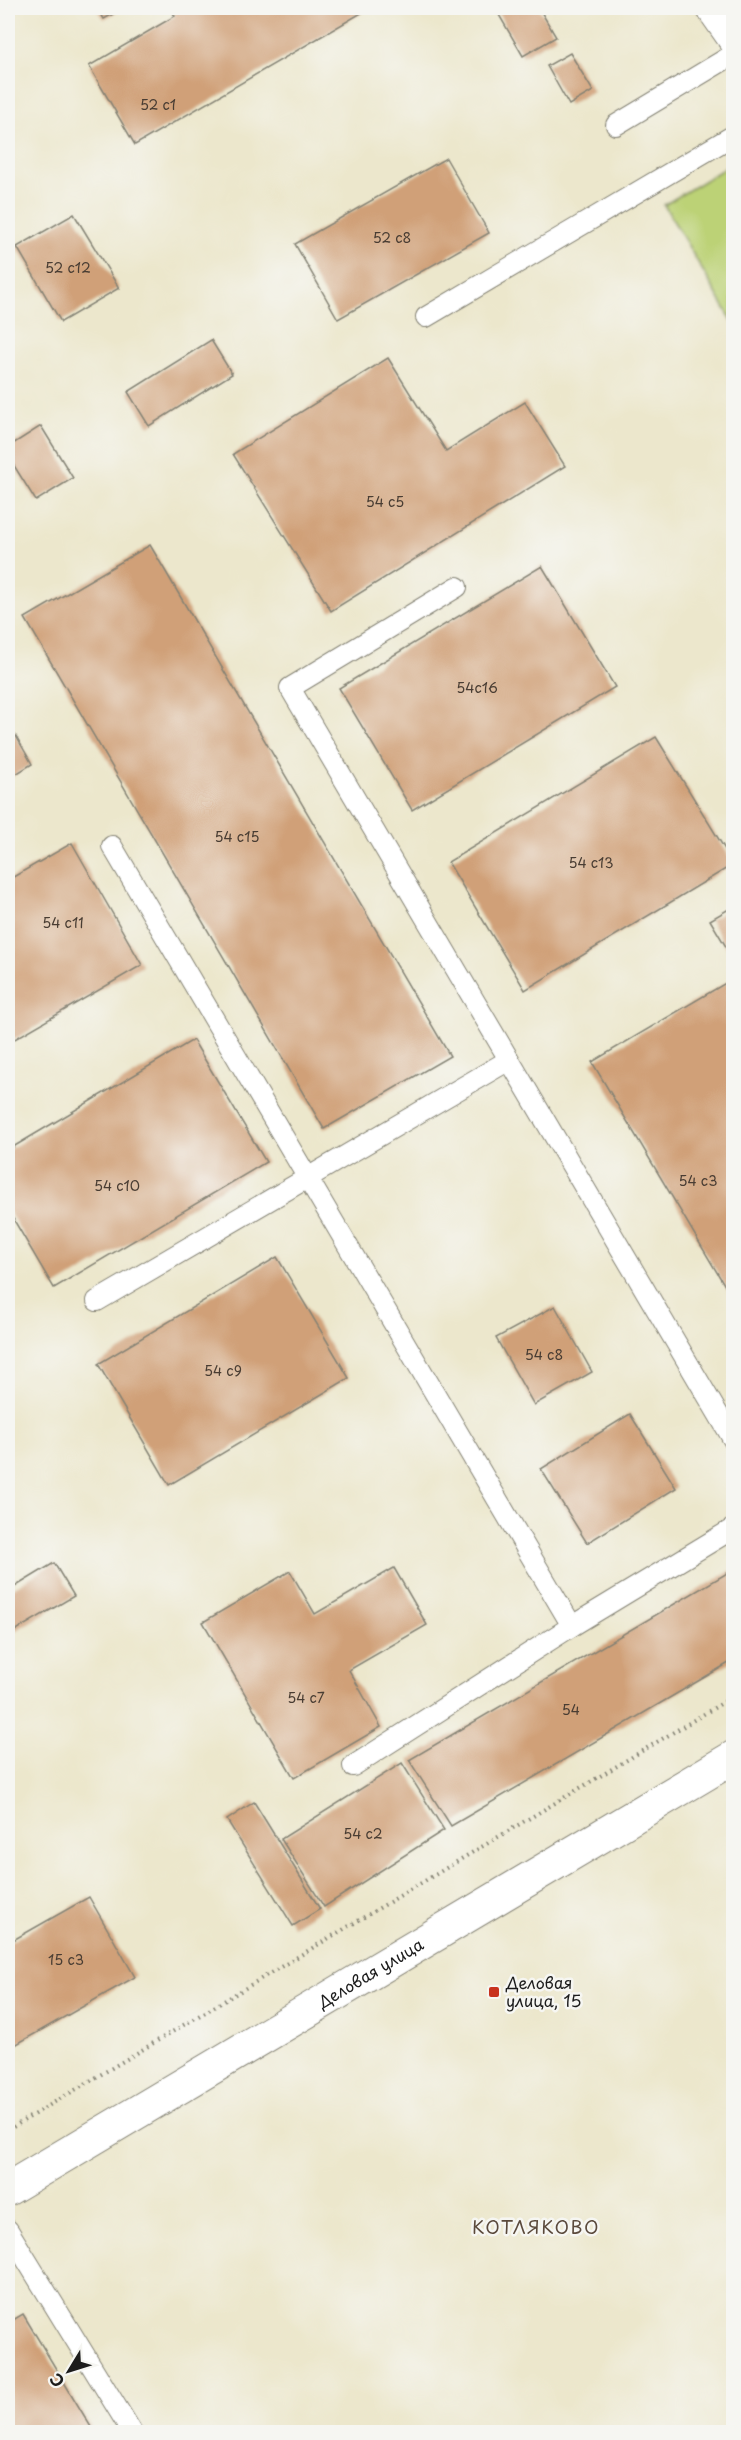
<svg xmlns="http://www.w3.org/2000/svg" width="741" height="2440" viewBox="0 0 741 2440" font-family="'Playpen Sans',sans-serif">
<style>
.green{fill:#bcd276;stroke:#6c7749;stroke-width:1.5}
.building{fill:#d0a078}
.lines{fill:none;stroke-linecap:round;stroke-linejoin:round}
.service-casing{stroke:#848274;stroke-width:22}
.tertiary-casing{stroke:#848274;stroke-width:35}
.path{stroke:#848274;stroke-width:4;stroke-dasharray:1.5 4.5;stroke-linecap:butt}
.service{stroke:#fff;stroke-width:20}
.tertiary{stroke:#fff;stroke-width:33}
.poi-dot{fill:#c8321e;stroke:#f6f6f2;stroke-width:2}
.labels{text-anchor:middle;stroke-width:5;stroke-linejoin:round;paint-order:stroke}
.number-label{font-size:14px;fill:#493d33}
.street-label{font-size:16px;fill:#1c1c1c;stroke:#f6f6f2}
.poi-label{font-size:16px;fill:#1c1c1c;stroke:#f6f6f2;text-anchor:start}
.neighbourhood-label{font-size:18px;letter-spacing:1.5px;fill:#5b4a3c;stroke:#f6f6f2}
</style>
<rect width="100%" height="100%" fill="#f6f6f2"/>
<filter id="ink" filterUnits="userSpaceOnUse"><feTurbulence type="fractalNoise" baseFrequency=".0167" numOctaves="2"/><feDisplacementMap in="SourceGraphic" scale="12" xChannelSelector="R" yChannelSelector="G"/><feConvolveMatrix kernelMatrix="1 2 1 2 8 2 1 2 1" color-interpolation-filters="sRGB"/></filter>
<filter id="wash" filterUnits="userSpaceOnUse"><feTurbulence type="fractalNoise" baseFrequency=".008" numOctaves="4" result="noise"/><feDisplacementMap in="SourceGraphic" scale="24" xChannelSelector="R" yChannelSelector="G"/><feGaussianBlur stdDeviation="1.35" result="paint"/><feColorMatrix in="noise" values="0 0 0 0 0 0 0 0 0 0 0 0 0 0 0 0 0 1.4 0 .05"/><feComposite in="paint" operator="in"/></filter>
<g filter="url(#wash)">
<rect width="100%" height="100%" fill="#ece7cc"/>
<polygon class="green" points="733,163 733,322 664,205"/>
<g id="blocks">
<g class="building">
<polygon points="97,8 124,8 104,19"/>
<polygon points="170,8 370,8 135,145 89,66 175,16"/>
<polygon points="495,8 539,8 556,37 523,56"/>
<polygon points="570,53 593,91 569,105 547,66"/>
<polygon points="446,158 489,233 338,319 295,244"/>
<polygon points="74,214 119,288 61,322 17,247"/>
<polygon points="211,340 232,374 149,426 128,392"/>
<polygon points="388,358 446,451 525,402 565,466 331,611 233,454"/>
<polygon points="41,426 73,478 36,501 8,456 8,447"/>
<polygon points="150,545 450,1056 324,1129 25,618"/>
<polygon points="542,566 615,687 412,810 339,688"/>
<polygon points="8,722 32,764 8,779"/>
<polygon points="656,737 734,864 525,990 448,862"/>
<polygon points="72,843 142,965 8,1043 8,880"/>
<polygon points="734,906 734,960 710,920"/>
<polygon points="734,978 734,1301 592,1062"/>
<polygon points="193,1040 266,1162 54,1288 8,1210 8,1150"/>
<polygon points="277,1257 349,1378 169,1485 98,1364"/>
<polygon points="555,1306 592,1372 534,1405 496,1338"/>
<polygon points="630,1414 676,1488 587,1543 541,1469"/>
<polygon points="54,1563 74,1596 8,1635 8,1591"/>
<polygon points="394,1568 427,1625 349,1670 381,1727 294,1778 203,1622 290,1571 315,1614"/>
<polygon points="734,1569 734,1660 451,1826 409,1760"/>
<polygon points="402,1763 444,1830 324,1907 281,1839"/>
<polygon points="254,1802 320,1909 293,1926 227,1820"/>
<polygon points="89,1897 135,1977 8,2049 8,1943"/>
<polygon points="23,2314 94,2432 8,2432 8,2323"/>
</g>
</g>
</g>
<g filter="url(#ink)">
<use href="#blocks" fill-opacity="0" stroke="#848274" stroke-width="1.5"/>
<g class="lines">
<defs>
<g id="service">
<polyline points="616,125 734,54"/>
<polyline points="426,317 734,135"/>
<polyline points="457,587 290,688 734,1441"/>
<polyline points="112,846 572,1626"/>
<polyline points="97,1301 509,1060"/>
<polyline points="353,1766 572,1626 734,1528"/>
<polyline points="8,2230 132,2432"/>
</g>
<g id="tertiary">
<polyline points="713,8 734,38"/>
<path id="s1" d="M8 2189 734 1757"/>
</g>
</defs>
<use href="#service" class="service-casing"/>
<use href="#tertiary" class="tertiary-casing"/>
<polyline class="path" points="8,2130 734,1696"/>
<use href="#service" class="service"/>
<use href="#tertiary" class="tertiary"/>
</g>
</g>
<rect class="poi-dot" x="488" y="1986" width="12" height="12" rx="3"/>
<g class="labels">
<g class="number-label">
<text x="158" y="110">52 с1</text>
<text x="392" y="243">52 с8</text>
<text x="68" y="273">52 с12</text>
<text x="385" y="507">54 с5</text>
<text x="477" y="693">54с16</text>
<text x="237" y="842">54 с15</text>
<text x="591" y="868">54 с13</text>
<text x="63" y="928">54 с11</text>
<text x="698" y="1186">54 с3</text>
<text x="117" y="1191">54 с10</text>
<text x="544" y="1360">54 с8</text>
<text x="223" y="1376">54 с9</text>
<text x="306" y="1703">54 с7</text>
<text x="571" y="1715">54</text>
<text x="363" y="1839">54 с2</text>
<text x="66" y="1965">15 с3</text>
</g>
<g class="street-label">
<text dy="6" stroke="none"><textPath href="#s1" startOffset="422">Деловая улица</textPath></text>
</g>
<g class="poi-label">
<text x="506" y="1989">Деловая<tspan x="506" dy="18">улица, 15</tspan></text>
</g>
<g class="neighbourhood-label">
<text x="536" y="2234">КОТЛЯКОВО</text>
</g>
</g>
<rect width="741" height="2440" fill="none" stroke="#f6f6f2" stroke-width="30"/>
<g transform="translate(69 2371) rotate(232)" stroke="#f6f6f2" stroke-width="4.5" paint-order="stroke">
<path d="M0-4.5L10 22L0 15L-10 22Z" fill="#1c1c1c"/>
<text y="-9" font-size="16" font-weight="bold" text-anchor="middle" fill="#1c1c1c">С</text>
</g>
</svg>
